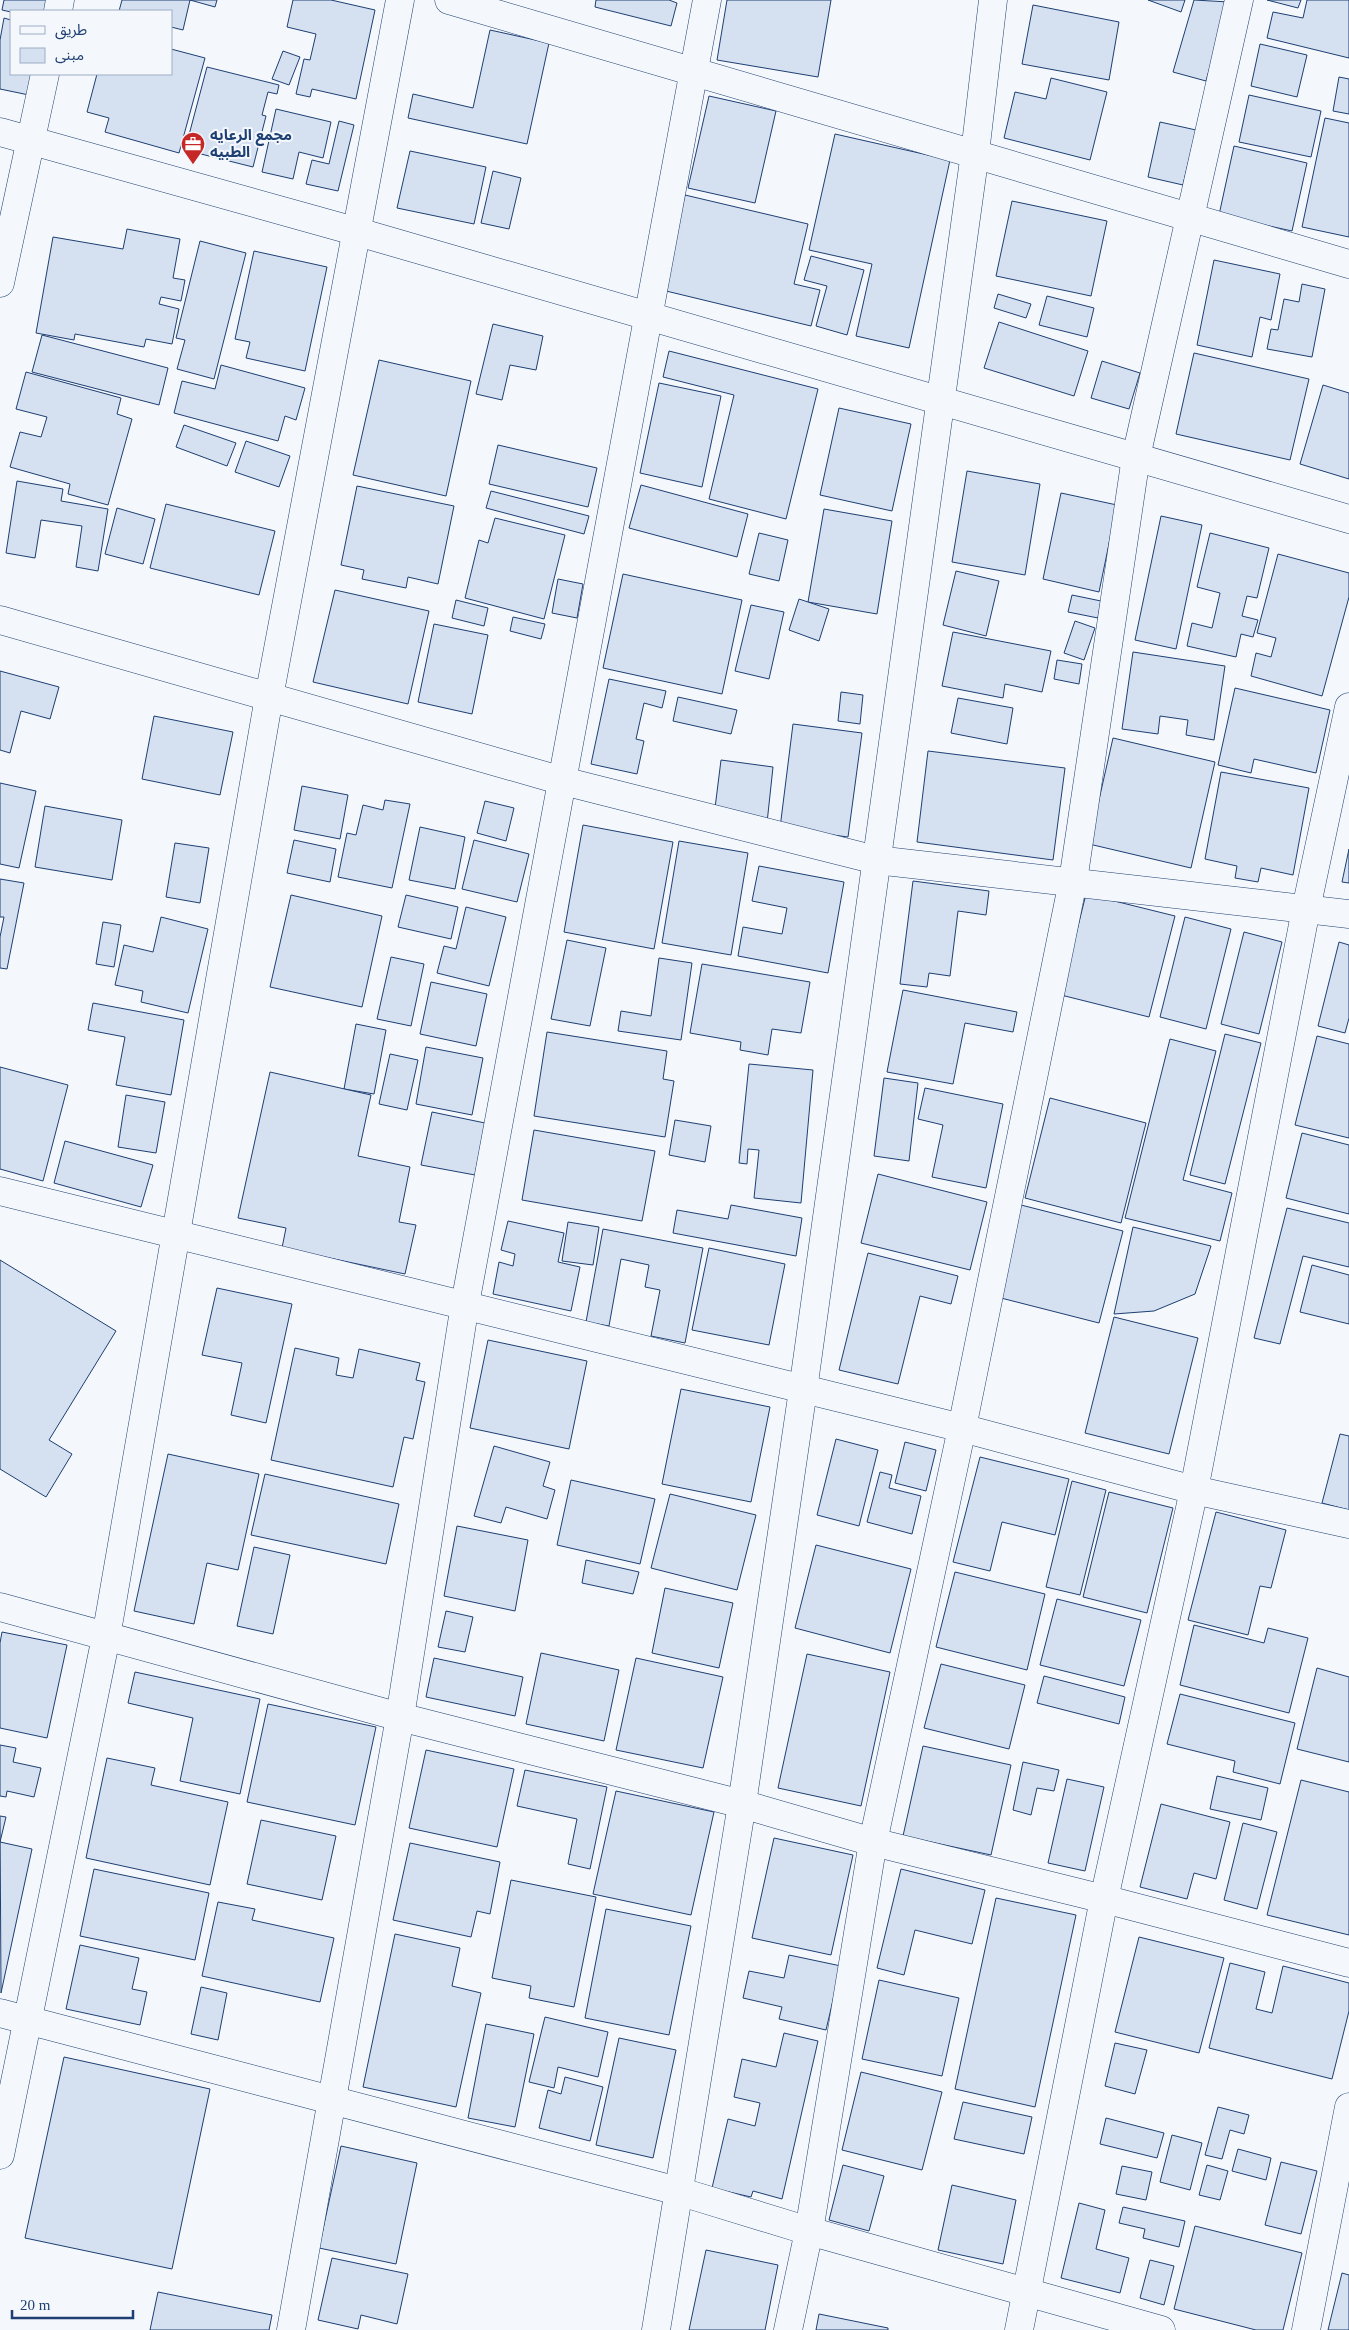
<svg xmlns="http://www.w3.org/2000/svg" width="1349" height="2330" viewBox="0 0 1349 2330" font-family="'Times New Roman','Noto Sans Arabic',serif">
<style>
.building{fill:#d5e0f0;stroke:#1d3f73}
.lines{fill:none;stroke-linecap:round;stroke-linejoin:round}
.minor-casing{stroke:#1d3f73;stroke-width:29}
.tertiary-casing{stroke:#1d3f73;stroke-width:29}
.minor{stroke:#f4f7fb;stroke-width:28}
.tertiary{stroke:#f4f7fb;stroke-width:28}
.labels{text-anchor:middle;stroke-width:4;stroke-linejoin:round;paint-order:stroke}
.poi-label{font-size:15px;font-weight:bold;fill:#1d3f73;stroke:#f4f7fb;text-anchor:start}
</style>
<rect width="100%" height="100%" fill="#f4f7fb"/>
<g class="building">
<polygon points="4,0 48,0 46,11 11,12 2,10"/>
<polygon points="122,0 217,0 215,7 190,0 183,30 171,27 171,11 119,11"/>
<polygon points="293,0 331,0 375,10 356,99 312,89 310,97 296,94 304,59 310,60 316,34 287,27"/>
<polygon points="596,0 669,0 677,3 671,26 595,7"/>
<polygon points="727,0 831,0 818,77 717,60"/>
<polygon points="1148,0 1185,0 1181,12"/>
<polygon points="1194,0 1229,2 1206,81 1173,72"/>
<polygon points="1267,0 1301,0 1298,8"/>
<polygon points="1307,0 1349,0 1349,58 1267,38 1273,12 1303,18"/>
<polygon points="1033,5 1119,22 1109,80 1022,64"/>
<polygon points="4,18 11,20 11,74 33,74 29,95 0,89 0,40"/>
<polygon points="490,30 549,43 527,144 408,118 413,94 473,108"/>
<polygon points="1260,44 1307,55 1297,97 1251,86"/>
<polygon points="171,49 205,58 179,153 105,132 109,118 87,112 97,74 171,74"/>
<polygon points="283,51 300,57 289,85 272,79"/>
<polygon points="207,67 279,85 277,94 268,92 262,115 266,116 253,167 185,150"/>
<polygon points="1339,77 1349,79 1349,114 1333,111"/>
<polygon points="1051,78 1107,92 1090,160 1004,138 1015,92 1046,99"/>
<polygon points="1249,95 1321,111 1311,157 1239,142"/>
<polygon points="709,96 776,111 755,203 688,188"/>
<polygon points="276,109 331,122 323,158 299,152 293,179 262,172"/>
<polygon points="1325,118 1349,123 1349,237 1302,227"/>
<polygon points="339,121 354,125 338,191 306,184 312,160 329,164"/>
<polygon points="1160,122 1196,130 1183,185 1148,177"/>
<polygon points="835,134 950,160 909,348 856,336 872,264 809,250"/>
<polygon points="1234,146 1307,163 1292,231 1219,215"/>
<polygon points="410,151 486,167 474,224 397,208"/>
<polygon points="493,171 521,178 509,229 481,223"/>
<polygon points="685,195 808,224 794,284 820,290 811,326 662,290"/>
<polygon points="1012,201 1107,221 1091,296 996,276"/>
<polygon points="127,229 180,239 173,278 185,280 181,301 161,297 159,304 179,309 172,344 146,339 144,347 75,334 74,340 36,333 53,237 123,249"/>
<polygon points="200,241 246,253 214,379 177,369 185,340 176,338"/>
<polygon points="254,251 327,267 305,371 246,358 250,342 235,339"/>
<polygon points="811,256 864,270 847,335 816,326 827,286 804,280"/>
<polygon points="1214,260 1280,274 1271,320 1260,317 1252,357 1197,345"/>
<polygon points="1302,284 1325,289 1312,357 1267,349 1271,329 1278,330 1284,299 1299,302"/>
<polygon points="998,294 1031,304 1026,318 994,308"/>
<polygon points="1047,296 1094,308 1087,337 1039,325"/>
<polygon points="999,322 1088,351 1074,396 984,368"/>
<polygon points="493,324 543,336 536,370 510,365 502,400 476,394"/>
<polygon points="42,335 168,368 159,405 32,372"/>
<polygon points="669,351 818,389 786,519 709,499 734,395 663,377"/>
<polygon points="1194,353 1309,379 1290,460 1176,434"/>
<polygon points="379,360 471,381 446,496 353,475"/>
<polygon points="1102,361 1140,373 1129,409 1091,398"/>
<polygon points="221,365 305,388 296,420 285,416 278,441 174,413 182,381 215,389"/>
<polygon points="26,372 121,398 117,414 132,419 108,505 68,494 70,484 10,467 20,432 41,437 47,417 16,409"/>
<polygon points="659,383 721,396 702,487 640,473"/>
<polygon points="1323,385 1349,393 1349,479 1300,464"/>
<polygon points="839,408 911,424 892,511 820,495"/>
<polygon points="184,425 236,443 227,466 176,447"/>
<polygon points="246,441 290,456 279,487 235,472"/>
<polygon points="498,445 597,468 588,507 489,484"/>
<polygon points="967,471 1040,484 1025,575 952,562"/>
<polygon points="17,481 63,489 61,501 108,509 98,571 76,567 82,526 41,520 35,558 6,553"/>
<polygon points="641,485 748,514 737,557 629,528"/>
<polygon points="357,486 454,506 438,584 408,577 406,588 362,579 364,570 341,565"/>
<polygon points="491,491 589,516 584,534 486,508"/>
<polygon points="1061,493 1117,505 1099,592 1043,579"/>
<polygon points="166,504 275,531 259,595 150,568"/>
<polygon points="117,508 155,519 143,564 105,554"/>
<polygon points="824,509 892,521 877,614 808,602"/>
<polygon points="1161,516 1202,525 1176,649 1135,640"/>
<polygon points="495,518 565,535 544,619 465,598 479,540 488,543"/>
<polygon points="759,533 788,540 779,581 749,574"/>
<polygon points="1210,533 1269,548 1257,598 1247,596 1242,616 1258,620 1253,637 1241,634 1236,657 1187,646 1192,623 1212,628 1220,593 1197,587"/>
<polygon points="1278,554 1349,573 1349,597 1322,696 1251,676 1256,653 1271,657 1276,638 1257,633"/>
<polygon points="956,571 999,581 986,636 943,625"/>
<polygon points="623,574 742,600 722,694 603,668"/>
<polygon points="558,579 583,584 577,618 552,613"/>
<polygon points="335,590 429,611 408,704 313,682"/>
<polygon points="1072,595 1101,601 1098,618 1068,612"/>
<polygon points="799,599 829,609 819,641 789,630"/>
<polygon points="456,600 488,608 484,626 452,618"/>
<polygon points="751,605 784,612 769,679 735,671"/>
<polygon points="513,617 545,624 541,639 510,631"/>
<polygon points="1075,621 1095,628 1084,660 1064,653"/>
<polygon points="434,624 488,635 472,714 418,702"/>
<polygon points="953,632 1051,651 1042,692 1005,684 1003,698 942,686"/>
<polygon points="1133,652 1225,666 1214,740 1186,735 1188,720 1160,716 1158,734 1122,729"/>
<polygon points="1057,660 1082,664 1079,684 1054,679"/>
<polygon points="0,671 59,687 50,719 21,711 10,753 0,750"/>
<polygon points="609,679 666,691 662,708 644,703 636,739 644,741 637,774 591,764"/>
<polygon points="1235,688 1330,710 1316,773 1254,759 1251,773 1218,765"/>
<polygon points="841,692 863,695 860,724 838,721"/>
<polygon points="678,697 737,710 731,734 673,721"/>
<polygon points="958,698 1013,708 1007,744 951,733"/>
<polygon points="154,716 233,732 220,795 142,779"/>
<polygon points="793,724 862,733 848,837 780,828"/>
<polygon points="1113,738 1215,762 1191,868 1089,844"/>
<polygon points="928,751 1065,768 1053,860 917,842"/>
<polygon points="721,760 773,767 767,823 714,816"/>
<polygon points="1221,772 1309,788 1293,875 1261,868 1258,882 1235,878 1237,866 1205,859"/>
<polygon points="0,783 36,791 19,868 0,864"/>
<polygon points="302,786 348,795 340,839 294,830"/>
<polygon points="385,800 410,804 392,888 338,877 347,833 356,835 363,805 383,810"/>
<polygon points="485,801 514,808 506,841 477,833"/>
<polygon points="45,806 122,820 112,880 35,867"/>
<polygon points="583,825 673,842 654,949 564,932"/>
<polygon points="420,827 465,837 455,889 409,880"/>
<polygon points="294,840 336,849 330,882 287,873"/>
<polygon points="474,840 529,854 517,902 462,889"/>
<polygon points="679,841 748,853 731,955 662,943"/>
<polygon points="175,843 209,848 200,903 166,897"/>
<polygon points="1349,849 1349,883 1342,882"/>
<polygon points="759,866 844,882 828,973 738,956 743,927 782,934 787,908 752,901"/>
<polygon points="0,879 24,883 7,969 0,968 0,937 4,917 0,917"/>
<polygon points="913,881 989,891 986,915 958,911 950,976 929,973 927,987 900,984"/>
<polygon points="1086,894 1175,916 1149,1017 1061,995"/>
<polygon points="291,895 382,916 362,1007 270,987"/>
<polygon points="406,895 458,907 451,939 398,927"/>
<polygon points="466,907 506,917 489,986 437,973 444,946 456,949"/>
<polygon points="161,917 208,929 188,1013 141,1002 143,991 115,985 124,945 153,952"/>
<polygon points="1185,917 1231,929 1206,1029 1160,1017"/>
<polygon points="103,922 121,925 114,967 96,964"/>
<polygon points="1244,932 1282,942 1259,1034 1221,1024"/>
<polygon points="567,940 606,948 590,1026 551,1019"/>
<polygon points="1339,942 1349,945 1349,1018 1345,1033 1318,1026"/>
<polygon points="391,957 424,964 411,1026 377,1019"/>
<polygon points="659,958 692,963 681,1040 618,1031 621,1011 651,1016"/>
<polygon points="702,964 810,982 801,1033 772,1029 768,1055 740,1050 741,1042 690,1033"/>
<polygon points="431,982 487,994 476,1046 420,1034"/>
<polygon points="903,990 1017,1012 1013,1032 965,1023 953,1084 887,1072"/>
<polygon points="93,1003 184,1020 171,1095 116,1085 125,1037 88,1030"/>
<polygon points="356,1024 386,1030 374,1094 344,1089"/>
<polygon points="547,1032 667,1051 663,1079 674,1081 665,1137 534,1116"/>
<polygon points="1225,1034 1261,1043 1225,1184 1190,1175"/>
<polygon points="1317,1036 1349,1044 1349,1138 1295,1125"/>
<polygon points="1170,1039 1216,1051 1183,1180 1232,1193 1220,1241 1125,1218"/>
<polygon points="426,1047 483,1058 472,1115 416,1104"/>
<polygon points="390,1054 418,1060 407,1110 379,1104"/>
<polygon points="749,1064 813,1070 801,1203 754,1198 759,1150 748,1149 747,1164 739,1163"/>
<polygon points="0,1067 68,1085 43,1181 0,1169"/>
<polygon points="270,1072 371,1095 358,1156 410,1167 399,1222 416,1225 405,1274 282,1248 286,1228 238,1218"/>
<polygon points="884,1078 918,1083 909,1161 874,1156"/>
<polygon points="925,1088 1003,1104 986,1188 932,1177 943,1125 918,1119"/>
<polygon points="126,1095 165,1102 156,1153 118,1147"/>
<polygon points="1050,1098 1146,1123 1121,1223 1025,1198"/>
<polygon points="432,1112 485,1123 475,1175 421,1165"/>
<polygon points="675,1120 711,1126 705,1162 669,1155"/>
<polygon points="534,1130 655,1151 642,1221 522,1200"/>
<polygon points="1302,1133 1349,1145 1349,1214 1286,1198"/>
<polygon points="65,1141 153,1165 141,1207 54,1183"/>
<polygon points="878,1174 987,1202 970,1270 861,1243"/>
<polygon points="731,1205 802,1218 796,1256 673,1233 677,1210 728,1219"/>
<polygon points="1021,1205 1123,1231 1099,1323 997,1297"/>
<polygon points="1287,1208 1349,1223 1349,1267 1303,1256 1280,1344 1254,1338"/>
<polygon points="508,1221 564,1233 558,1262 580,1267 571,1311 493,1294 499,1262 513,1266 515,1254 501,1250"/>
<polygon points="568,1222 599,1227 593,1265 562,1261"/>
<polygon points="1133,1227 1211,1246 1195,1294 1154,1311 1114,1314"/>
<polygon points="603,1229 703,1248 685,1343 651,1336 660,1290 645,1287 649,1265 621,1259 609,1326 586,1322"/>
<polygon points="709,1248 785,1264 769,1345 692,1330"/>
<polygon points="868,1253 958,1276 951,1304 920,1296 898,1384 839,1370"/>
<polygon points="0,1260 116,1331 49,1440 72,1454 46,1497 0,1469"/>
<polygon points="1312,1265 1349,1275 1349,1324 1300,1312"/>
<polygon points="217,1288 292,1304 266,1423 231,1415 242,1363 202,1355"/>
<polygon points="1114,1317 1198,1338 1169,1454 1085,1433"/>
<polygon points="488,1340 587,1361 569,1449 470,1428"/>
<polygon points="295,1348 339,1358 336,1375 353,1378 359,1349 420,1363 416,1380 425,1382 413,1439 404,1437 393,1487 271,1460"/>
<polygon points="681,1389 770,1407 751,1502 662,1484"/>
<polygon points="1340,1434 1349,1436 1349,1510 1322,1503"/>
<polygon points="836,1439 878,1450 859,1526 817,1515"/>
<polygon points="905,1442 936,1450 926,1491 895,1483"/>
<polygon points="494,1446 550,1462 543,1486 555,1490 547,1519 506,1507 501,1523 474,1516"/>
<polygon points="168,1454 259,1474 238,1570 207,1563 194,1624 134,1611"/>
<polygon points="980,1457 1069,1479 1055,1535 1002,1522 990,1571 953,1562"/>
<polygon points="880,1472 892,1475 889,1488 921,1496 912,1534 867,1522"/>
<polygon points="265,1474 399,1504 386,1564 251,1535"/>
<polygon points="571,1480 655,1499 640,1564 557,1545"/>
<polygon points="1072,1481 1106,1490 1080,1595 1046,1587"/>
<polygon points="1109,1492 1173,1508 1147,1613 1083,1597"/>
<polygon points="670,1494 756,1515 737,1590 651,1568"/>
<polygon points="1216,1512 1286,1530 1271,1588 1260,1586 1248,1635 1188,1620"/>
<polygon points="457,1526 528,1540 515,1611 444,1596"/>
<polygon points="816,1545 911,1569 890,1653 795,1628"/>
<polygon points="254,1547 290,1555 273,1634 237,1626"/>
<polygon points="586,1560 639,1572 633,1594 582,1583"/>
<polygon points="955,1572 1045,1594 1027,1670 936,1647"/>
<polygon points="665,1588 733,1603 719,1668 652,1653"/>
<polygon points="1057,1599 1141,1620 1124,1686 1040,1665"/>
<polygon points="446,1611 473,1617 465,1652 438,1647"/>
<polygon points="1194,1625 1264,1643 1268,1628 1308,1638 1289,1713 1180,1685"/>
<polygon points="2,1632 67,1645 47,1738 0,1728 0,1643"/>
<polygon points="541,1653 619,1670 604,1741 526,1724"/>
<polygon points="807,1654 890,1672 861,1806 778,1788"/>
<polygon points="434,1658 523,1677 515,1716 426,1697"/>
<polygon points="636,1658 723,1677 703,1768 616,1750"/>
<polygon points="941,1664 1025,1685 1009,1749 924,1728"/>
<polygon points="1317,1668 1349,1677 1349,1762 1297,1749"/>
<polygon points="135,1672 260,1699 240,1794 180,1781 193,1718 128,1703"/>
<polygon points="1044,1676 1125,1697 1119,1724 1037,1703"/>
<polygon points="1180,1694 1295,1723 1280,1784 1233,1772 1235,1761 1167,1744"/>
<polygon points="268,1704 376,1727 355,1825 247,1802"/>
<polygon points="0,1745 16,1748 13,1762 41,1768 34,1797 7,1791 6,1797 0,1796"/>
<polygon points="923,1746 1011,1765 991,1855 903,1836"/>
<polygon points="426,1750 514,1769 497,1847 409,1828"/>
<polygon points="107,1758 155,1768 151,1785 228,1802 210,1885 86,1858"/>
<polygon points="1023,1762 1059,1770 1054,1791 1037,1788 1031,1815 1013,1810"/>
<polygon points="525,1770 607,1787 590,1869 568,1864 577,1819 517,1806"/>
<polygon points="1217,1776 1268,1788 1261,1820 1210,1809"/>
<polygon points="1067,1779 1104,1787 1085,1871 1048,1863"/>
<polygon points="1301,1780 1349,1792 1349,1935 1267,1915"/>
<polygon points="616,1791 714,1812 691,1915 593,1894"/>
<polygon points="1161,1804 1230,1822 1216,1879 1194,1873 1187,1899 1140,1887"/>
<polygon points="0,1816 6,1817 0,1842 32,1849 1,1993"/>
<polygon points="261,1820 336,1836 322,1900 247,1884"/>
<polygon points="1243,1823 1277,1832 1257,1909 1224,1900"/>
<polygon points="774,1838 853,1855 831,1955 752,1938"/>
<polygon points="410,1843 500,1862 490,1914 477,1911 471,1937 393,1920"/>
<polygon points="94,1869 209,1893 195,1960 80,1936"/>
<polygon points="901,1869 985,1890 972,1944 915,1930 904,1975 877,1968"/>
<polygon points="511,1880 596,1897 574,2007 529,1998 531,1986 492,1978"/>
<polygon points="996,1898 1076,1915 1035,2107 955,2089"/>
<polygon points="218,1902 255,1909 252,1920 334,1938 320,2002 202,1976"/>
<polygon points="606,1909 691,1926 669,2035 585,2018"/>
<polygon points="395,1934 460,1948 452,1986 481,1993 456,2107 363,2087"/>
<polygon points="1139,1937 1224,1958 1199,2053 1115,2032"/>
<polygon points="80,1945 139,1958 132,1989 147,1992 140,2025 66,2009"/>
<polygon points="789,1955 841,1966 826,2030 779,2019 782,2007 743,1998 749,1971 784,1978"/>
<polygon points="1230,1963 1265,1972 1256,2009 1272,2013 1283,1966 1349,1983 1349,2011 1332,2079 1209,2048"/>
<polygon points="879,1980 959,1998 942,2076 862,2059"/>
<polygon points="201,1987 227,1993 218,2040 191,2034"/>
<polygon points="545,2017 608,2032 598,2077 558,2067 554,2088 529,2082"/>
<polygon points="486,2024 534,2034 515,2127 468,2118"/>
<polygon points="784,2033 818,2041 782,2199 753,2191 751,2197 712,2188 728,2119 755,2126 760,2103 734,2097 742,2059 776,2067"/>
<polygon points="619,2038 676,2050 653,2158 596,2145"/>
<polygon points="1115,2043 1147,2050 1135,2094 1105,2086"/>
<polygon points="64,2057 210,2089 172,2269 25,2238"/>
<polygon points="861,2072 942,2092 922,2170 842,2150"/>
<polygon points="565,2077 603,2087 590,2141 539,2128 548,2090 561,2094"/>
<polygon points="963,2102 1032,2117 1024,2154 954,2139"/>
<polygon points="1218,2107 1249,2115 1244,2134 1230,2130 1222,2159 1205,2155"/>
<polygon points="1106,2118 1164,2133 1157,2158 1100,2144"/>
<polygon points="1172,2135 1202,2143 1190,2190 1160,2182"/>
<polygon points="341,2146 417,2163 396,2264 319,2248"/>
<polygon points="1238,2149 1271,2158 1266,2180 1232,2171"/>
<polygon points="1281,2162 1317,2171 1301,2234 1265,2225"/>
<polygon points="843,2165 884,2176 869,2231 829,2220"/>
<polygon points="1207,2165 1228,2171 1220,2200 1199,2195"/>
<polygon points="1122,2166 1152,2172 1146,2200 1116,2194"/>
<polygon points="952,2185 1016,2200 1003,2264 938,2250"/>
<polygon points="1079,2203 1105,2210 1096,2249 1129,2258 1120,2293 1061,2278"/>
<polygon points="1123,2207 1185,2221 1179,2247 1143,2238 1145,2229 1119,2223"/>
<polygon points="1195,2226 1302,2253 1283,2330 1256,2330 1174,2309"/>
<polygon points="706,2250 778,2265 765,2330 689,2330"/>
<polygon points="332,2258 408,2274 397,2324 361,2315 358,2329 318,2320"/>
<polygon points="1150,2260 1174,2266 1164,2305 1140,2298"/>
<polygon points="1342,2273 1349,2275 1349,2330 1328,2330"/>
<polygon points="158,2292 272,2315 269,2330 150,2330"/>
<polygon points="819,2314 888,2328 888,2330 816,2330"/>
</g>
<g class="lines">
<defs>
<g id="minor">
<polyline points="449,0 1349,264"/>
<polyline points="58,11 60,0"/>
<polyline points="0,283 45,74"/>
<polyline points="0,620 563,781 876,860 1349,914"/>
<polyline points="0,1191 962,1428 1194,1490 1349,1524"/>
<polyline points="0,1607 400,1717 742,1804 873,1842 1104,1899 1349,1963"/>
<polyline points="0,2013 678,2191 809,2231 1161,2330"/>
<polyline points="0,2155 106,1637 269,697 400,0"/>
<polyline points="291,2330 400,1717 465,1304 707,0"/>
<polyline points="656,2330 742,1804 803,1390 975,153 993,0"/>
<polyline points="788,2330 809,2231 873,1842 962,1428 1073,881 1136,457 1239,0"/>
<polyline points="1019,2330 1104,1899 1194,1490 1306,909 1349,707"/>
</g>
<g id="tertiary">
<polyline points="0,132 358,232 1349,519"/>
<polyline points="1306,2330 1349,2107"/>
</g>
</defs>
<use href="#minor" class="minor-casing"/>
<use href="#tertiary" class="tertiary-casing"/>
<use href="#minor" class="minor"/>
<use href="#tertiary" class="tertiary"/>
</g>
<defs>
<symbol id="office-pin" viewBox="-11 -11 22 30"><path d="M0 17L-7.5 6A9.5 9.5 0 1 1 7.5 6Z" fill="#c62828" stroke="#f4f7fb"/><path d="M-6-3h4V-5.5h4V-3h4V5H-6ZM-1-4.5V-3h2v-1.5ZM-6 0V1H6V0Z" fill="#fff"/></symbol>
</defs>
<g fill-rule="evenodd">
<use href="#office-pin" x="179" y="130" width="28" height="38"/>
</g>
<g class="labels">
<g class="poi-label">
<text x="210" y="140">مجمع الرعايه<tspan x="210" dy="17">الطبيه</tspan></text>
</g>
</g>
<rect x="10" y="10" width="162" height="65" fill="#f4f7fb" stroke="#9eadc5"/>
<rect x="20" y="26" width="25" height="8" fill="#f4f7fb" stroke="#9eadc5"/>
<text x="55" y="35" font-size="15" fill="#1d3f73">طريق</text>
<rect x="20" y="48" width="25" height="15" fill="#d5e0f0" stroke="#9eadc5"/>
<text x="55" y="60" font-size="15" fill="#1d3f73">مبنى</text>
<path d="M12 2310v8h121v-8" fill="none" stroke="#1d3f73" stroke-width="2.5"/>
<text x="20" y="2310" font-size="15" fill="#1d3f73" stroke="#f4f7fb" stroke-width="4" paint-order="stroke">20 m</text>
</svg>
